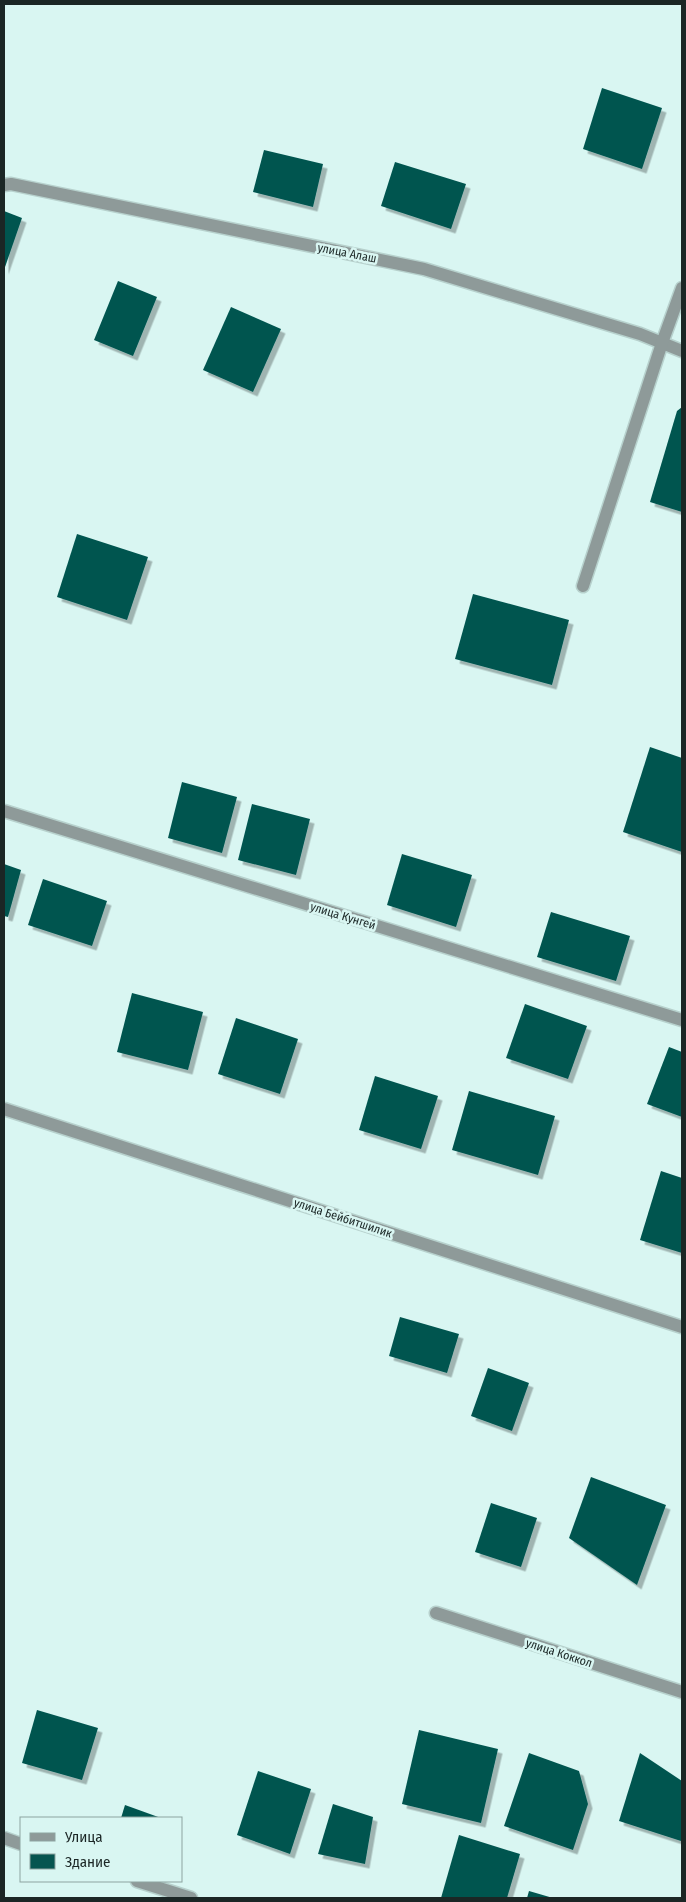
<svg xmlns="http://www.w3.org/2000/svg" width="686" height="1902" viewBox="0 0 686 1902" font-family="'Fira Sans Condensed',sans-serif">
<style>
.building{fill:#065550;filter:url(#shadow)}
.lines{fill:none;stroke-linecap:round;stroke-linejoin:round}
.minor-casing{stroke:#b7d1cd;stroke-width:15}
.minor{stroke:#8e9a99;stroke-width:12}
.labels{text-anchor:middle;stroke-width:5;stroke-linejoin:round;paint-order:stroke}
.street-label{font-size:12px;fill:#1b2625;stroke:#d9f6f2}
</style>
<defs>
<filter id="shadow"><feDropShadow dx="4.5" dy="4.5" stdDeviation="0" flood-color="#0004"/></filter>
</defs>
<rect width="100%" height="100%" fill="#d9f6f2"/>
<g class="building">
<polygon points="602,88 662,108 642,169 583,149"/>
<polygon points="264,150 323,164 313,207 253,192"/>
<polygon points="395,162 466,184 451,229 381,206"/>
<polygon points="4,211 22,218 4,270"/>
<polygon points="118,281 157,297 133,356 94,340"/>
<polygon points="231,307 281,329 253,392 203,370"/>
<polygon points="682,407 682,512 650,502 677,411"/>
<polygon points="77,534 148,557 127,620 57,597"/>
<polygon points="473,594 569,620 552,685 455,659"/>
<polygon points="650,747 682,758 682,852 623,832"/>
<polygon points="182,782 237,797 222,853 168,838"/>
<polygon points="252,804 310,819 296,875 238,860"/>
<polygon points="402,854 472,875 456,927 387,905"/>
<polygon points="4,864 21,870 8,917 4,916"/>
<polygon points="43,879 107,901 92,946 28,925"/>
<polygon points="551,912 630,936 616,981 537,957"/>
<polygon points="132,993 203,1012 188,1070 117,1052"/>
<polygon points="525,1004 587,1026 568,1079 506,1058"/>
<polygon points="236,1018 298,1039 280,1094 218,1074"/>
<polygon points="669,1047 682,1052 682,1117 647,1104"/>
<polygon points="375,1076 438,1096 421,1149 359,1130"/>
<polygon points="469,1091 555,1116 538,1175 452,1150"/>
<polygon points="661,1171 682,1178 682,1253 640,1240"/>
<polygon points="400,1317 459,1334 447,1373 389,1356"/>
<polygon points="488,1368 529,1383 512,1431 471,1416"/>
<polygon points="591,1477 666,1505 637,1585 569,1538"/>
<polygon points="491,1503 537,1518 521,1567 475,1552"/>
<polygon points="37,1710 98,1728 82,1780 22,1763"/>
<polygon points="419,1730 498,1749 481,1823 402,1804"/>
<polygon points="529,1753 579,1771 588,1804 573,1850 504,1826"/>
<polygon points="640,1753 682,1781 681,1841 619,1821"/>
<polygon points="258,1771 311,1789 290,1854 237,1835"/>
<polygon points="333,1804 373,1817 365,1864 318,1854"/>
<polygon points="125,1805 161,1818 121,1818"/>
<polygon points="459,1835 520,1854 507,1898 441,1898"/>
<polygon points="529,1891 553,1898 527,1898"/>
</g>
<g class="lines">
<defs>
<g id="minor">
<polyline points="4,185 11,184 424,269 640,334 682,351"/>
<polyline points="583,586 662,343 682,288"/>
<polyline points="4,811 682,1020"/>
<polyline points="4,1109 682,1327"/>
<polyline points="436,1613 682,1692"/>
<polyline points="4,1838 21,1844"/>
<polyline points="137,1881 191,1898"/>
</g>
</defs>
<use href="#minor" class="minor-casing"/>
<use href="#minor" class="minor"/>
</g>
<g class="labels">
<g class="street-label">
<text transform="translate(347 253) rotate(11)" y="4">улица Алаш</text>
<text transform="translate(343 916) rotate(17)" y="4">улица Кунгей</text>
<text transform="translate(343 1218) rotate(18)" y="4">улица Бейбитшилик</text>
<text transform="translate(559 1653) rotate(18)" y="4">улица Коккол</text>
</g>
</g>
<rect width="686" height="1902" fill="none" stroke="#1b2625" stroke-width="10"/>
<rect x="20" y="1817" width="162" height="65" fill="#d9f6f2" stroke="#8da3a0"/>
<rect x="30" y="1833" width="25" height="8" fill="#8e9a99" stroke="#8da3a0"/>
<text x="65" y="1842" font-size="15" fill="#1b2625">Улица</text>
<rect x="30" y="1854" width="25" height="15" fill="#065550" stroke="#8da3a0"/>
<text x="65" y="1867" font-size="15" fill="#1b2625">Здание</text>
</svg>
